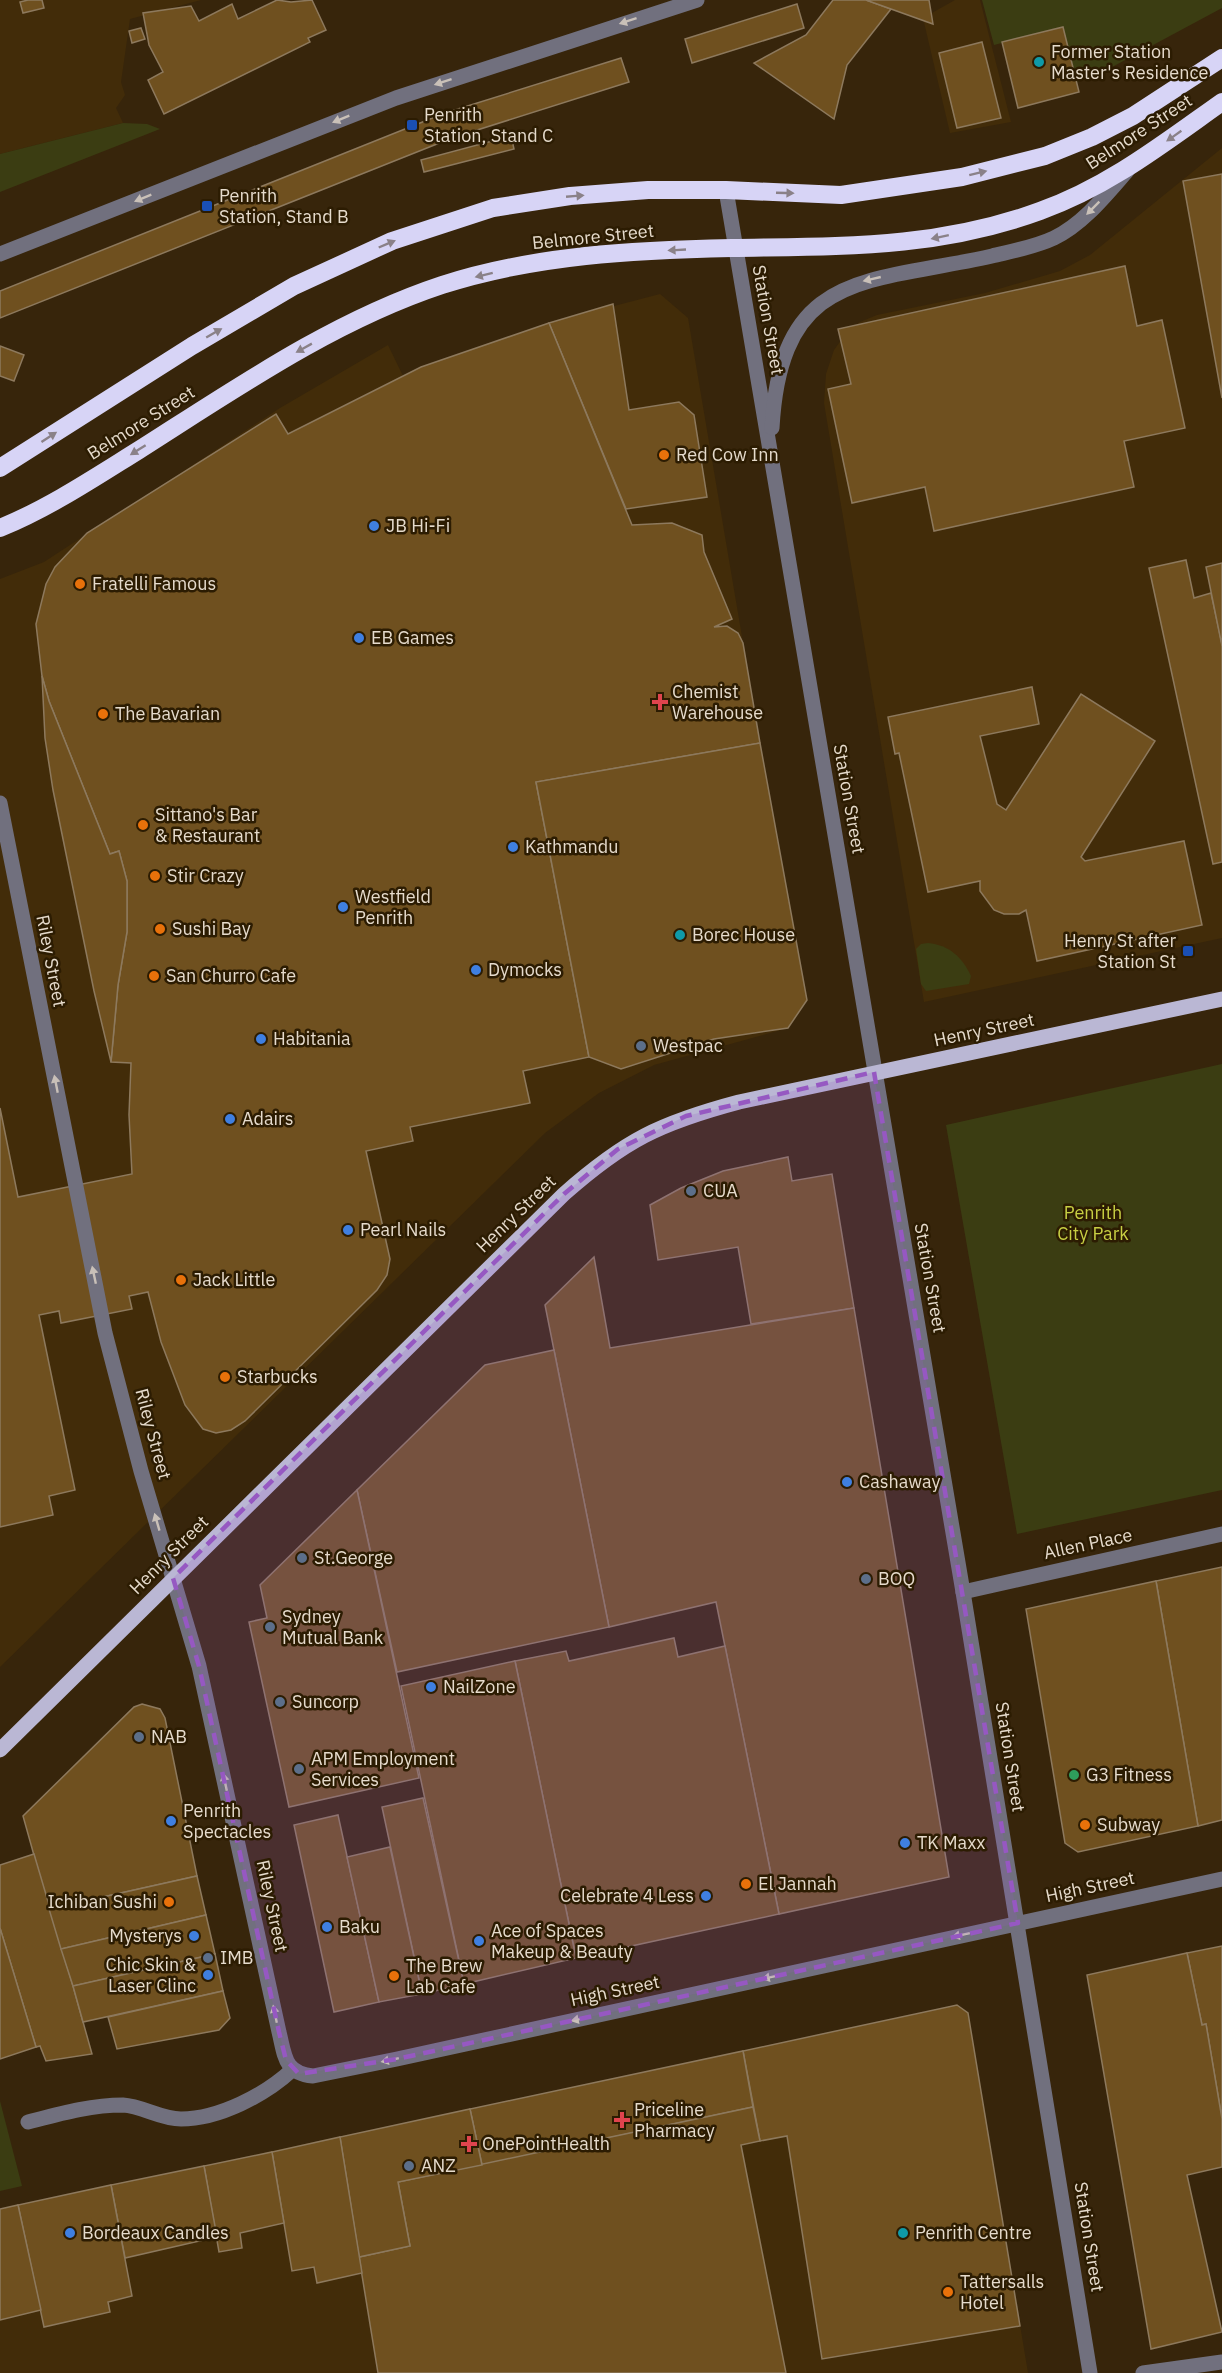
<svg xmlns="http://www.w3.org/2000/svg" width="1222" height="2373" viewBox="0 0 1222 2373" font-family="'IBM Plex Sans',sans-serif">
<style>
.built{fill:#422c09}
.green{fill:#3b3d12}
.building{fill:#6f501f;stroke:#8d795d;stroke-width:1.5}
.lines{fill:none;stroke-linecap:round;stroke-linejoin:round}
.minor{stroke:#71707e;stroke-width:15}
.major{stroke:#bab7d4;stroke-width:15}
.highway{stroke:#d7d4f6;stroke-width:18}
.oneway{fill:#c9c0b8}
.oneway2{fill:#8a8188}
.marked{fill:#9658c2;fill-opacity:0.2;stroke:#9658c2;stroke-width:4.5;stroke-dasharray:12 8;stroke-linejoin:round}
.culture-dot{fill:#0f9aa8;stroke:#2c1c02;stroke-width:2}
.transit-dot{fill:#1a4fb4;stroke:#2c1c02;stroke-width:2}
.food-dot{fill:#e8710a;stroke:#2c1c02;stroke-width:2}
.shop-dot{fill:#3f7fe0;stroke:#2c1c02;stroke-width:2}
.health-dot{fill:#e0444e;stroke:#2c1c02;stroke-width:2}
.service-dot{fill:#5c6f8a;stroke:#2c1c02;stroke-width:2}
.leisure-dot{fill:#2e9e5b;stroke:#2c1c02;stroke-width:2}
.labels{text-anchor:middle;stroke-width:5;stroke-linejoin:round;paint-order:stroke}
.poi-label{font-size:18px;fill:#e6dbcc;stroke:#2c1c02;text-anchor:start}
.street-label{font-size:18px;fill:#e6dbcc;stroke:#2c1c02}
.park-label{font-size:18px;fill:#c8cf43;stroke:#2c1c02}
</style>
<rect width="100%" height="100%" fill="#37250b"/>
<g class="built">
<polygon points="0,0 201,0 130,19 121,82 125,95 116,108 123,123 0,154"/>
<polygon points="955,0 980,0 1011,122 950,133 923,18"/>
<polygon points="1222,148 1222,938 924,1002 824,403 826,374 834,350 847,332 860,322 877,315 985,293 1060,271 1090,255"/>
<polygon points="660,294 688,318 760,743 807,1000 788,1028 654,1065 599,1093 545,1133 0,1667 0,579 44,562 280,408 388,345 403,376 421,367 549,323"/>
<polygon points="957,2005 968,2013 1028,2373 0,2373 0,2209"/>
</g>
<g class="green">
<polygon points="982,0 1222,0 1222,8 1114,66 1077,82 1063,27 994,45"/>
<polygon points="123,123 147,124 160,129 0,192 0,154"/>
<path d="M928 943C949 945 962 957 971 976L969 984 926 991 921 984 916 949 921 944Z"/>
<polygon points="1222,1064 1222,1490 1017,1534 946,1125"/>
<polygon points="0,2101 22,2186 0,2191"/>
</g>
<g class="building">
<polygon points="28,0 42,0 44,8 23,13 20,2"/>
<polygon points="277,0 291,2 312,0 326,30 308,38 310,42 164,114 148,80 163,72 149,45 143,13 191,6 199,21 232,4 238,19"/>
<polygon points="833,0 866,0 891,9 847,65 834,119 754,63 806,35"/>
<polygon points="866,0 929,0 933,24 891,9"/>
<polygon points="797,4 804,28 692,63 685,39"/>
<polygon points="1063,27 1079,92 1018,108 1002,42"/>
<polygon points="141,28 145,39 132,43 129,31"/>
<polygon points="982,42 1001,118 957,128 939,53"/>
<polygon points="621,58 629,82 452,138 0,318 0,291 445,113"/>
<polygon points="511,136 514,149 424,172 421,160"/>
<polygon points="1222,174 1222,398 1183,181"/>
<polygon points="1125,266 1137,326 1162,320 1185,428 1124,441 1134,487 934,531 925,487 852,503 828,389 851,384 838,329"/>
<polygon points="613,304 629,410 679,402 694,415 707,497 626,509 549,323"/>
<polygon points="549,323 632,525 672,523 702,535 704,552 732,619 714,627 727,626 738,633 743,643 760,743 536,782 589,1057 523,1071 530,1103 410,1127 413,1141 366,1151 390,1259 387,1275 377,1290 245,1421 231,1430 216,1433 203,1429 185,1405 161,1342 148,1292 129,1296 132,1309 61,1323 59,1311 39,1315 75,1490 49,1496 53,1515 0,1527 0,1108 18,1197 132,1174 129,1115 131,1063 111,1062 118,985 127,932 127,881 119,851 110,854 49,701 42,676 36,624 46,584 55,567 87,533 276,414 288,434 421,367"/>
<polygon points="0,346 24,355 14,381 0,376"/>
<polygon points="1186,560 1194,598 1211,593 1222,644 1222,862 1213,864 1149,568"/>
<polygon points="1222,563 1222,646 1206,567"/>
<polygon points="42,676 49,701 110,854 119,851 127,881 127,932 118,985 111,1062 94,991 53,790 45,738"/>
<polygon points="1032,687 1039,724 980,736 997,804 1006,810 1081,694 1155,741 1081,857 1085,861 1184,841 1202,925 1037,961 1026,910 1019,914 1004,914 994,910 980,891 980,881 928,892 899,753 895,754 888,717"/>
<polygon points="760,743 807,1000 788,1028 714,1039 621,1069 589,1057 536,782"/>
<polygon points="788,1157 792,1181 832,1174 854,1308 751,1324 738,1247 658,1260 650,1205 681,1188 723,1171"/>
<polygon points="594,1257 610,1348 854,1308 949,1877 779,1914 716,1602 609,1627 545,1305"/>
<polygon points="554,1350 609,1627 397,1672 357,1490 485,1365"/>
<polygon points="357,1490 419,1778 289,1807 249,1622 267,1618 260,1585"/>
<polygon points="1222,1567 1222,1820 1198,1826 1156,1581"/>
<polygon points="1156,1581 1198,1826 1078,1852 1065,1843 1026,1609"/>
<polygon points="674,1638 678,1657 725,1646 779,1914 576,1958 515,1661 566,1651 569,1661"/>
<polygon points="515,1661 576,1958 464,1984 401,1686"/>
<polygon points="142,1704 160,1709 165,1718 197,1876 49,1909 23,1816 134,1707"/>
<polygon points="423,1798 464,1984 422,1994 382,1807"/>
<polygon points="338,1815 379,2002 334,2012 294,1825"/>
<polygon points="390,1847 422,1994 379,2002 347,1857"/>
<polygon points="34,1854 73,1986 92,2054 46,2061 40,2046 36,2047 0,1928 0,1865"/>
<polygon points="197,1876 206,1915 61,1949 49,1909"/>
<polygon points="206,1915 215,1954 73,1986 61,1949"/>
<polygon points="0,1928 36,2047 0,2059"/>
<polygon points="1222,1946 1222,2119 1206,2024 1202,2025 1187,1953"/>
<polygon points="1187,1953 1202,2025 1206,2024 1222,2119 1222,2167 1187,2175 1222,2332 1151,2349 1087,1975"/>
<polygon points="215,1954 223,1991 83,2022 73,1986"/>
<polygon points="223,1991 230,2018 219,2030 117,2049 108,2017"/>
<polygon points="957,2005 968,2013 1020,2326 822,2359 787,2136 760,2141 743,2051"/>
<polygon points="743,2051 753,2107 482,2165 470,2109"/>
<polygon points="753,2107 760,2141 741,2145 786,2373 378,2373 359,2257 410,2246 398,2182"/>
<polygon points="470,2109 482,2165 398,2182 410,2246 359,2257 340,2137"/>
<polygon points="340,2137 362,2273 317,2283 314,2267 292,2271 272,2152"/>
<polygon points="272,2152 284,2223 240,2233 242,2248 219,2252 204,2166"/>
<polygon points="204,2166 217,2237 125,2258 111,2185"/>
<polygon points="111,2185 132,2296 108,2302 110,2312 44,2327 18,2205"/>
<polygon points="18,2205 41,2310 0,2320 0,2209"/>
</g>
<g class="lines">
<g class="minor">
<polyline points="726,190 963,1592 1090,2373"/>
<polyline points="0,254 396,98 697,0"/>
<path d="M772 428C781 268 868 284 992 256 1013 251 1035 247 1054 238 1083 224 1106 195 1127 171"/>
<path d="M0 803 105 1333 141 1471 199 1666 279 2032C285 2056 284 2073 313 2076L397 2059 1222 1879"/>
<polyline points="963,1592 1222,1534"/>
<path d="M28 2122C59 2114 90 2105 123 2105 142 2106 161 2119 181 2119 219 2119 265 2095 292 2070"/>
<polyline points="1143,2373 1222,2362"/>
</g>
<path class="major" d="M0 1750 564 1194C625 1140 660 1123 739 1102L1222 999"/>
<g class="highway">
<polyline points="0,468 192,346 294,286 392,241 493,208 570,196 648,190 726,190 841,195 962,177 1045,156 1092,137 1133,116 1222,58"/>
<path d="M0 528C49 508 94 478 139 450 235 389 333 321 442 285 535 255 635 250 732 248 840 246 936 249 1040 211 1108 187 1164 143 1222 102"/>
</g>
</g>
<defs><path id="oneway-solid" d="M-6-.8H1V-3.2L6.5 0L1 3.2V.8H-6Z" transform="scale(1.5)"/></defs>
<g class="oneway">
<use href="#oneway-solid" transform="translate(628 21) rotate(162)"/>
<use href="#oneway-solid" transform="translate(443 82) rotate(162)"/>
<use href="#oneway-solid" transform="translate(341 119) rotate(158)"/>
<use href="#oneway-solid" transform="translate(143 198) rotate(158)"/>
<use href="#oneway-solid" transform="translate(1093 208) rotate(135)"/>
<use href="#oneway-solid" transform="translate(872 279) rotate(167)"/>
<use href="#oneway-solid" transform="translate(56 1084) rotate(-101)"/>
<use href="#oneway-solid" transform="translate(94 1275) rotate(-102)"/>
<use href="#oneway-solid" transform="translate(157 1522) rotate(-106)"/>
<use href="#oneway-solid" transform="translate(225 1782) rotate(-102)"/>
<use href="#oneway-solid" transform="translate(961 1935) rotate(168)"/>
<use href="#oneway-solid" transform="translate(771 1977) rotate(168)"/>
<use href="#oneway-solid" transform="translate(275 2014) rotate(-102)"/>
<use href="#oneway-solid" transform="translate(580 2019) rotate(168)"/>
<use href="#oneway-solid" transform="translate(390 2060) rotate(168)"/>
</g>
<g class="oneway2">
<use href="#oneway-solid" transform="translate(1174 136) rotate(145)"/>
<use href="#oneway-solid" transform="translate(978 173) rotate(-14)"/>
<use href="#oneway-solid" transform="translate(785 193) rotate(2)"/>
<use href="#oneway-solid" transform="translate(575 196) rotate(-5)"/>
<use href="#oneway-solid" transform="translate(940 237) rotate(168)"/>
<use href="#oneway-solid" transform="translate(387 244) rotate(-23)"/>
<use href="#oneway-solid" transform="translate(677 250) rotate(177)"/>
<use href="#oneway-solid" transform="translate(484 275) rotate(166)"/>
<use href="#oneway-solid" transform="translate(214 333) rotate(-30)"/>
<use href="#oneway-solid" transform="translate(304 348) rotate(151)"/>
<use href="#oneway-solid" transform="translate(49 437) rotate(-33)"/>
<use href="#oneway-solid" transform="translate(138 450) rotate(148)"/>
</g>
<path class="marked" d="M874 1072 1018 1923 397 2059 299 2074 286 2060 279 2032 199 1666 173 1578 564 1194 618 1149 686 1116Z"/>
<g class="culture-dot">
<circle cx="1039" cy="62" r="6"/>
<circle cx="680" cy="935" r="6"/>
<circle cx="903" cy="2233" r="6"/>
</g>
<g class="transit-dot">
<rect x="406" y="119" width="12" height="12" rx="3"/>
<rect x="201" y="200" width="12" height="12" rx="3"/>
<rect x="1182" y="945" width="12" height="12" rx="3"/>
</g>
<g class="food-dot">
<circle cx="664" cy="455" r="6"/>
<circle cx="80" cy="584" r="6"/>
<circle cx="103" cy="714" r="6"/>
<circle cx="143" cy="825" r="6"/>
<circle cx="155" cy="876" r="6"/>
<circle cx="160" cy="929" r="6"/>
<circle cx="154" cy="976" r="6"/>
<circle cx="181" cy="1280" r="6"/>
<circle cx="225" cy="1377" r="6"/>
<circle cx="1085" cy="1825" r="6"/>
<circle cx="746" cy="1884" r="6"/>
<circle cx="169" cy="1902" r="6"/>
<circle cx="394" cy="1976" r="6"/>
<circle cx="948" cy="2292" r="6"/>
</g>
<g class="shop-dot">
<circle cx="374" cy="526" r="6"/>
<circle cx="359" cy="638" r="6"/>
<circle cx="513" cy="847" r="6"/>
<circle cx="343" cy="907" r="6"/>
<circle cx="476" cy="970" r="6"/>
<circle cx="261" cy="1039" r="6"/>
<circle cx="230" cy="1119" r="6"/>
<circle cx="348" cy="1230" r="6"/>
<circle cx="847" cy="1482" r="6"/>
<circle cx="431" cy="1687" r="6"/>
<circle cx="171" cy="1821" r="6"/>
<circle cx="905" cy="1843" r="6"/>
<circle cx="706" cy="1896" r="6"/>
<circle cx="327" cy="1927" r="6"/>
<circle cx="194" cy="1936" r="6"/>
<circle cx="479" cy="1941" r="6"/>
<circle cx="208" cy="1975" r="6"/>
<circle cx="70" cy="2233" r="6"/>
</g>
<g class="health-dot">
<path d="M657 693h6v6h6v6h-6v6h-6v-6h-6v-6h6z"/>
<path d="M619 2111h6v6h6v6h-6v6h-6v-6h-6v-6h6z"/>
<path d="M466 2135h6v6h6v6h-6v6h-6v-6h-6v-6h6z"/>
</g>
<g class="service-dot">
<circle cx="641" cy="1046" r="6"/>
<circle cx="691" cy="1191" r="6"/>
<circle cx="302" cy="1558" r="6"/>
<circle cx="866" cy="1579" r="6"/>
<circle cx="270" cy="1627" r="6"/>
<circle cx="280" cy="1702" r="6"/>
<circle cx="139" cy="1737" r="6"/>
<circle cx="299" cy="1769" r="6"/>
<circle cx="208" cy="1958" r="6"/>
<circle cx="409" cy="2166" r="6"/>
</g>
<circle class="leisure-dot" cx="1074" cy="1775" r="6"/>
<g class="labels">
<g class="poi-label">
<text x="1051" y="58">Former Station<tspan x="1051" dy="21">Master's Residence</tspan></text>
<text x="424" y="121">Penrith<tspan x="424" dy="21">Station, Stand C</tspan></text>
<text x="219" y="202">Penrith<tspan x="219" dy="21">Station, Stand B</tspan></text>
<text x="676" y="461">Red Cow Inn</text>
<text x="386" y="532">JB Hi-Fi</text>
<text x="92" y="590">Fratelli Famous</text>
<text x="371" y="644">EB Games</text>
<text x="672" y="698">Chemist<tspan x="672" dy="21">Warehouse</tspan></text>
<text x="115" y="720">The Bavarian</text>
<text x="155" y="821">Sittano's Bar<tspan x="155" dy="21">&amp; Restaurant</tspan></text>
<text x="525" y="853">Kathmandu</text>
<text x="167" y="882">Stir Crazy</text>
<text x="355" y="903">Westfield<tspan x="355" dy="21">Penrith</tspan></text>
<text x="172" y="935">Sushi Bay</text>
<text x="692" y="941">Borec House</text>
<text x="1176" y="947" text-anchor="end">Henry St after<tspan x="1176" dy="21">Station St</tspan></text>
<text x="488" y="976">Dymocks</text>
<text x="166" y="982">San Churro Cafe</text>
<text x="273" y="1045">Habitania</text>
<text x="653" y="1052">Westpac</text>
<text x="242" y="1125">Adairs</text>
<text x="703" y="1197">CUA</text>
<text x="360" y="1236">Pearl Nails</text>
<text x="193" y="1286">Jack Little</text>
<text x="237" y="1383">Starbucks</text>
<text x="859" y="1488">Cashaway</text>
<text x="314" y="1564">St.George</text>
<text x="878" y="1585">BOQ</text>
<text x="282" y="1623">Sydney<tspan x="282" dy="21">Mutual Bank</tspan></text>
<text x="443" y="1693">NailZone</text>
<text x="292" y="1708">Suncorp</text>
<text x="151" y="1743">NAB</text>
<text x="311" y="1765">APM Employment<tspan x="311" dy="21">Services</tspan></text>
<text x="1086" y="1781">G3 Fitness</text>
<text x="183" y="1817">Penrith<tspan x="183" dy="21">Spectacles</tspan></text>
<text x="1097" y="1831">Subway</text>
<text x="917" y="1849">TK Maxx</text>
<text x="758" y="1890">El Jannah</text>
<text x="694" y="1902" text-anchor="end">Celebrate 4 Less</text>
<text x="157" y="1908" text-anchor="end">Ichiban Sushi</text>
<text x="339" y="1933">Baku</text>
<text x="491" y="1937">Ace of Spaces<tspan x="491" dy="21">Makeup &amp; Beauty</tspan></text>
<text x="182" y="1942" text-anchor="end">Mysterys</text>
<text x="220" y="1964">IMB</text>
<text x="196" y="1971" text-anchor="end">Chic Skin &amp;<tspan x="196" dy="21">Laser Clinc</tspan></text>
<text x="406" y="1972">The Brew<tspan x="406" dy="21">Lab Cafe</tspan></text>
<text x="634" y="2116">Priceline<tspan x="634" dy="21">Pharmacy</tspan></text>
<text x="482" y="2150">OnePointHealth</text>
<text x="421" y="2172">ANZ</text>
<text x="82" y="2239">Bordeaux Candles</text>
<text x="915" y="2239">Penrith Centre</text>
<text x="960" y="2288">Tattersalls<tspan x="960" dy="21">Hotel</tspan></text>
</g>
<g class="street-label">
<text transform="translate(1139 132) rotate(-33)" y="6">Belmore Street</text>
<text transform="translate(593 237) rotate(-6)" y="6">Belmore Street</text>
<text transform="translate(768 320) rotate(80)" y="6">Station Street</text>
<text transform="translate(141 423) rotate(-32)" y="6">Belmore Street</text>
<text transform="translate(849 799) rotate(80)" y="6">Station Street</text>
<text transform="translate(51 961) rotate(79)" y="6">Riley Street</text>
<text transform="translate(984 1030) rotate(-12)" y="6">Henry Street</text>
<text transform="translate(516 1214) rotate(-44)" y="6">Henry Street</text>
<text transform="translate(930 1278) rotate(80)" y="6">Station Street</text>
<text transform="translate(153 1434) rotate(75)" y="6">Riley Street</text>
<text transform="translate(1088 1544) rotate(-12)" y="6">Allen Place</text>
<text transform="translate(169 1555) rotate(-45)" y="6">Henry Street</text>
<text transform="translate(1010 1757) rotate(81)" y="6">Station Street</text>
<text transform="translate(1090 1887) rotate(-12)" y="6">High Street</text>
<text transform="translate(272 1906) rotate(78)" y="6">Riley Street</text>
<text transform="translate(615 1991) rotate(-12)" y="6">High Street</text>
<text transform="translate(1089 2237) rotate(81)" y="6">Station Street</text>
</g>
<g class="park-label">
<text x="1093" y="1219">Penrith<tspan x="1093" dy="21">City Park</tspan></text>
</g>
</g>
</svg>
